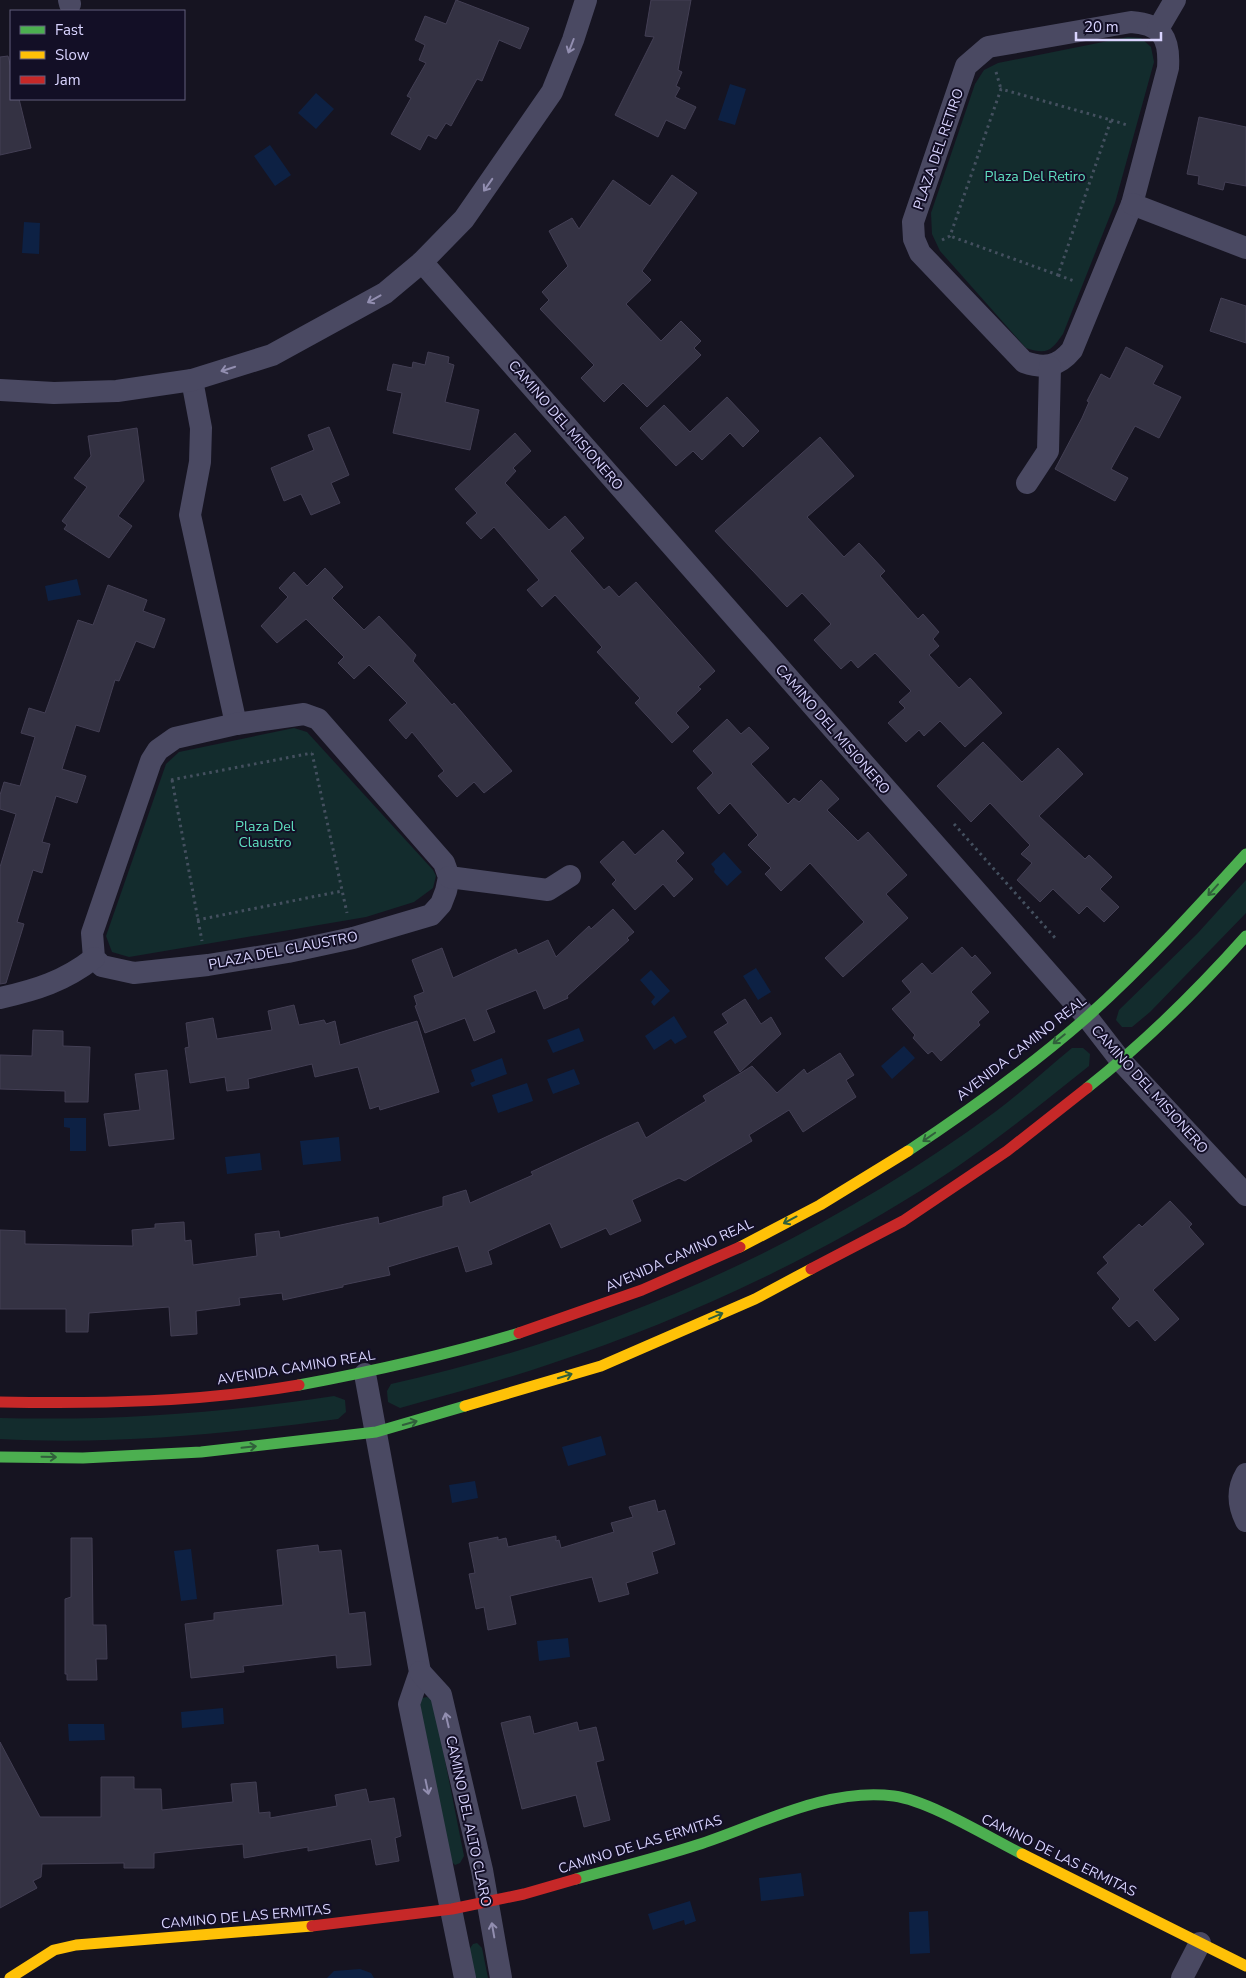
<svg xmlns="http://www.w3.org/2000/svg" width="1246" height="1978" viewBox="0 0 1246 1978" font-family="'Nunito Sans',sans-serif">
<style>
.green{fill:#132c2d}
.water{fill:#0d2144}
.building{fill:#343243;stroke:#433f54}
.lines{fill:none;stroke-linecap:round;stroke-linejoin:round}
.path{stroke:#44505f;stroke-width:3;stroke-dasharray:2.5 4;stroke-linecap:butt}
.street{stroke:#4a4962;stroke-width:22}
.fast{stroke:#4caf50;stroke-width:11}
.slow{stroke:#ffc107;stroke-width:11}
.jam{stroke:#c62828;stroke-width:11}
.oneway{stroke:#928eb0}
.oneway2{stroke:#305f3b}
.labels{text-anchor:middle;stroke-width:4;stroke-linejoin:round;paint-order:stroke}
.street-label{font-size:14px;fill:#d9d4ff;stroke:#130f26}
.park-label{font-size:14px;fill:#5fe0c0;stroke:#130f26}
</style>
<rect width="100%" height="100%" fill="#161421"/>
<g class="green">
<path d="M1128 37 1141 38 1151 47 1154 62 1115 203 1063 334C1051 351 1047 355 1026 348L940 251 932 234 931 213 975 84 984 70 998 63Z"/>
<polygon points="294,728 307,732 433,870 436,876 433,888 414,902 366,917 129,957 112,952 106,936 166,764 179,752"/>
<polygon points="1246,880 1246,913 1150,1012 1132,1027 1122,1027 1116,1020 1119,1010 1197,934"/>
<path d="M1072 1048H1083L1090 1054 1089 1066C1034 1110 980 1154 920 1191 805 1263 678 1322 550 1364 500 1381 450 1394 400 1408L388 1402 387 1391 391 1384C609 1336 815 1244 995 1112 1022 1092 1046 1069 1072 1048Z"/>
<path d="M334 1396 345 1400 346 1412 338 1419C225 1434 114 1445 0 1439V1418C114 1421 222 1413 334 1396Z"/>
<polygon points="427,1697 433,1700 464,1856 460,1863 455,1865 450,1860 419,1704 422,1698"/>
<polygon points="477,1943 482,1948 488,1978 474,1978 468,1951 473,1944"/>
</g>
<g class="water">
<polygon points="730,84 746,89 735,125 718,120"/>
<polygon points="316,93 334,109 316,129 298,113"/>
<polygon points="270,145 291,175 275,186 254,156"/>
<polygon points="24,222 40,223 39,254 22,253"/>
<polygon points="77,579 81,595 48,601 45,586"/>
<polygon points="724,852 742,872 727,886 714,872 715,869 711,864"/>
<polygon points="756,968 771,992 758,1000 743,976"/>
<polygon points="651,970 670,991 654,1006 651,1002 655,997 640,980"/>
<polygon points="674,1016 687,1037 675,1044 671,1039 654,1050 645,1036"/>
<polygon points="579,1028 584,1041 553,1053 547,1040"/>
<polygon points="904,1046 915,1058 892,1079 881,1066"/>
<polygon points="502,1058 507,1074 472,1087 470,1083 475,1081 471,1070"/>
<polygon points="574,1069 580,1084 553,1094 547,1079"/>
<polygon points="527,1083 533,1101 498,1113 492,1095"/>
<polygon points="64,1118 86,1118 86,1151 70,1151 70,1128 64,1127"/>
<polygon points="339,1137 341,1161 303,1165 300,1141"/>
<polygon points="260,1153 262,1170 227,1174 225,1157"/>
<polygon points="601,1436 606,1455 568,1466 562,1447"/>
<polygon points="475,1481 478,1498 452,1503 449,1485"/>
<polygon points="191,1549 197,1599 181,1601 174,1551"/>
<polygon points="568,1638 570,1657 539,1661 537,1641"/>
<polygon points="223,1708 224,1724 182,1728 181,1712"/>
<polygon points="68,1724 104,1724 105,1740 69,1741"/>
<polygon points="801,1873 804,1896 761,1901 759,1878"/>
<polygon points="690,1901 696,1921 685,1925 684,1920 653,1930 648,1914"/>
<polygon points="928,1911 930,1953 910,1954 909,1912"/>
<polygon points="360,1969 371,1973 374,1978 327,1978 334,1971"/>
</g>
<g class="building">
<polygon points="456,0 529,28 520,49 499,40 482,81 477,79 451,126 446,123 436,139 428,135 420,150 391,134 411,98 407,96 426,63 419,60 425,45 415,40 425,16 446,24"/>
<polygon points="651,0 691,0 678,70 682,72 676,86 680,88 675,97 696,107 685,129 666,120 658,137 615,115 654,37 645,36"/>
<polygon points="8,56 11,68 11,99 19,99 31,148 0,155 0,57"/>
<polygon points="1199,117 1246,127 1246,186 1225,182 1223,190 1198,184 1199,176 1187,174"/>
<polygon points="672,175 697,193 642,271 651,280 626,304 661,341 681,321 701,341 694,348 701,355 647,407 623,383 604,402 581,378 594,365 540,309 549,300 542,292 568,266 549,231 572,218 579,229 613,180 650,206"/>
<polygon points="1221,298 1246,306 1246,343 1210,331"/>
<polygon points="1126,347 1163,366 1153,384 1181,397 1159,438 1135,426 1111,469 1128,478 1115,501 1055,469 1082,418 1089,402 1087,401 1101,374 1110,379"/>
<polygon points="428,352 449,357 448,363 454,365 445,402 479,410 470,450 393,433 402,393 387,390 393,364 412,368 413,362 425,365"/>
<polygon points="727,397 759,431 743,447 730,433 702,460 693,451 676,466 640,428 664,405 690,432"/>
<polygon points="329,427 349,475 331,483 340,503 311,515 301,494 284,501 271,468 314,450 308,435"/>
<polygon points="137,428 144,481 118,516 132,526 109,558 64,529 67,525 62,521 87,487 74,478 91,456 88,436"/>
<polygon points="515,433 531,451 513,468 516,471 505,483 549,530 565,516 584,538 570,551 604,590 609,586 619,597 636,582 715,671 698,687 701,689 676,713 689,727 672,743 635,703 640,698 597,652 602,647 555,595 542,607 527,590 539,580 494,527 481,539 466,523 477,513 455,489"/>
<polygon points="820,437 854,476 807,517 844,557 859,543 885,571 880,576 918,619 923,614 939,632 933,639 939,646 929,655 959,688 970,678 1002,713 965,747 940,721 924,736 919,730 906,742 888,723 905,708 899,702 911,691 875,653 858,668 851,660 841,669 814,640 831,624 802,593 787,607 715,531"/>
<polygon points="325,568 343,587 332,598 364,630 379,616 416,655 413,661 452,705 454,703 512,771 484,793 474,782 457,797 438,776 444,771 412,732 406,739 389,720 407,703 369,665 354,679 338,663 344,657 306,619 277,643 261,626 288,597 279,588 294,572 307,586"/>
<polygon points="108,585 147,600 143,611 165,619 154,648 136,641 119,681 115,680 99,732 76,725 62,769 86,776 77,803 56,796 42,842 50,844 42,873 33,870 17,922 24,924 6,983 0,984 0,867 16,814 0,809 0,795 4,782 20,786 35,737 21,733 29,708 45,713 78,620 93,625"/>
<polygon points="727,719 741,734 749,727 769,748 751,764 788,804 794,798 799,802 821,780 839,799 827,810 858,841 868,832 907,875 886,894 908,918 843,977 825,958 864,922 810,863 781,891 765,874 771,868 748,845 758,835 730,803 719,814 697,788 713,773 693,751"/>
<polygon points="983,742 1022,782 1058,748 1083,774 1039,816 1085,859 1089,855 1112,877 1100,889 1119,907 1104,922 1087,906 1079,914 1053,889 1040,902 1017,880 1032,863 1021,854 1030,845 990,803 971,822 937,786"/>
<polygon points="663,830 684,853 676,861 693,879 674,897 663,884 635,910 612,884 616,880 600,862 623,841 635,855"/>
<polygon points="613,909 634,932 627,938 629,940 567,996 568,998 544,1009 536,990 486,1010 495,1032 474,1041 465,1018 425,1033 415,1006 417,1005 414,996 424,992 412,960 442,948 453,978 516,949 518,954 548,940 556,957 589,926 591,929"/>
<polygon points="962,947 972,958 975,955 991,973 971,992 989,1012 978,1022 980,1025 941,1061 932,1051 928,1054 913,1038 915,1035 892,1009 911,992 902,981 922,963 932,974"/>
<polygon points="745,999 761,1024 771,1017 781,1034 740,1072 714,1032 728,1023 722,1014"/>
<polygon points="294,1005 299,1025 324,1020 326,1024 335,1021 340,1045 417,1021 439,1092 380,1110 379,1106 370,1109 358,1067 315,1077 312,1064 248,1079 249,1088 227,1091 225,1077 190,1083 185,1048 189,1047 186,1023 213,1018 217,1039 272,1030 268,1011"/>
<polygon points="33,1030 63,1031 63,1046 90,1047 88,1102 65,1102 65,1091 0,1089 0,1055 32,1056"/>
<polygon points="840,1053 854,1075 846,1080 856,1097 803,1132 789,1110 749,1135 752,1141 685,1181 679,1178 632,1200 641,1221 610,1235 606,1228 561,1248 550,1223 488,1251 492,1264 466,1272 458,1246 388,1267 390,1275 343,1285 343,1287 283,1300 282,1293 239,1298 240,1305 196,1311 197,1334 171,1336 169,1307 89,1313 88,1332 66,1332 66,1309 0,1309 0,1230 25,1231 25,1244 133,1246 132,1230 155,1228 155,1224 184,1222 185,1241 191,1240 193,1265 257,1256 255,1234 279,1231 280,1238 378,1217 379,1224 443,1206 443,1197 466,1190 470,1203 533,1175 531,1172 638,1122 646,1138 706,1101 703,1096 752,1066 777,1093 804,1069 807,1074"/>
<polygon points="167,1070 174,1139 109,1146 104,1114 140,1110 135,1074"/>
<polygon points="1170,1201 1192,1224 1189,1227 1204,1244 1153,1290 1179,1319 1155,1341 1137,1320 1129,1327 1112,1308 1120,1299 1097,1273 1108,1263 1103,1257 1139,1224 1142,1227"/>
<polygon points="655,1500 658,1512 665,1510 675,1544 652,1552 658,1573 626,1583 629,1594 599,1602 592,1577 510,1596 516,1624 488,1630 484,1607 476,1609 469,1574 475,1573 469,1543 498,1537 498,1540 506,1538 508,1547 556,1536 556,1541 559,1540 561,1548 614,1532 611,1523 633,1517 629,1507"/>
<polygon points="71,1538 92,1538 93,1625 106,1625 107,1659 96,1659 97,1680 67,1680 67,1674 65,1674 65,1599 71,1597"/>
<polygon points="318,1545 319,1552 341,1550 349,1614 365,1612 371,1665 337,1668 336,1655 243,1666 244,1672 191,1678 185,1624 214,1620 214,1613 283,1605 277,1550"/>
<polygon points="530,1716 534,1734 577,1722 579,1731 596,1727 604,1760 596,1762 610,1820 584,1827 576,1795 522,1809 501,1723"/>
<polygon points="0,1742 40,1817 101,1817 101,1777 134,1777 134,1789 161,1789 162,1810 233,1802 231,1784 256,1782 259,1813 270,1812 270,1818 337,1806 335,1795 366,1789 369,1802 394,1798 401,1836 395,1838 399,1861 376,1865 371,1839 308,1851 308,1847 244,1858 243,1844 154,1853 154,1868 124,1868 124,1863 42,1864 41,1877 33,1881 37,1888 0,1908"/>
</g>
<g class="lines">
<g class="path">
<polyline points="996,72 1001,89"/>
<polyline points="1111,120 1127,125"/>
<polyline points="942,240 950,236 1001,89 1111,120 1058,275 950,236"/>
<polyline points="1058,275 1074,281"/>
<polyline points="312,753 347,913"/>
<polyline points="171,780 312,753"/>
<polyline points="172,780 202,941"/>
<polyline points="954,824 1056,939"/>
<polyline points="197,920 342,891"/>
</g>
<g class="street">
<polyline points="69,0 70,4"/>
<path d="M1131 22C1162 24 1170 38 1168 68L1132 204 1072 350C1058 367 1044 369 1024 362L920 253 914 239 913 222 966 66 988 47Z"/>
<polyline points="1158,29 1175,0"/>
<polyline points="1132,204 1246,248"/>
<polyline points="422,262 1087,1017 1121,1061 1246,1195"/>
<polyline points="192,380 201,428 200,462 190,515 236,724"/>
<polyline points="0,390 54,393 117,391 192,380 272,355 385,293 422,262 464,219 552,92 573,40 586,0"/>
<polyline points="1027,483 1048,451 1050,367"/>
<polygon points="304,714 318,719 444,863 449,877 446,891 441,904 431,915 353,938 288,952 208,965 134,973 102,966 94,958 92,933 151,761 158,750 175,738 236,724"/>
<polyline points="449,877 548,890 570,876"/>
<path d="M0 998C36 990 65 981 94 958"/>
<polyline points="365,1374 420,1672 409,1704 465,1978"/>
<path d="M1246 1474C1237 1489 1238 1505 1246 1521"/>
<polyline points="420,1672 441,1695 482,1870 501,1978"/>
<polyline points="1182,1978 1200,1943"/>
</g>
<g class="fast">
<path d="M1087 1088C1144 1043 1197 991 1246 936"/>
<path d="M908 1151C970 1110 1031 1066 1087 1017 1144 966 1195 910 1246 854"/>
<path d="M299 1385C374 1371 446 1355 519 1333"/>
<polyline points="0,1457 83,1458 201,1452 376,1432 465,1406"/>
<path d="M576 1879C616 1868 657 1858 697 1845 759 1825 827 1787 894 1796 930 1801 988 1837 1022 1854"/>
</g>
<g class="slow">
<polyline points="740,1247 820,1205 908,1151"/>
<polyline points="465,1406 601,1366 755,1299 811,1269"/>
<polyline points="1022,1854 1246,1966"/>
<polyline points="10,1978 54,1950 76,1945 312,1926"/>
</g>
<g class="jam">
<polyline points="811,1269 903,1221 1007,1151 1087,1088"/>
<polyline points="519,1333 642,1290 740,1247"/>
<path d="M0 1402C100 1404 200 1402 299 1385"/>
<polyline points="312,1926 452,1909 524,1894 576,1879"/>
</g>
</g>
<defs><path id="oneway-shaft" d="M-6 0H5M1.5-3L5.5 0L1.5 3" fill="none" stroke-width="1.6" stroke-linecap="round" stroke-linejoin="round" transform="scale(1.25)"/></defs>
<g class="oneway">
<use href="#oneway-shaft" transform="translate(571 46) rotate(111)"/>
<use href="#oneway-shaft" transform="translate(488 185) rotate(125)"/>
<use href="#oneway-shaft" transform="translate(374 299) rotate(151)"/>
<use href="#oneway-shaft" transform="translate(228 369) rotate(162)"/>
<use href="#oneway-shaft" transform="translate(447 1720) rotate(-103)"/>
<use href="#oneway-shaft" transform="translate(427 1787) rotate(78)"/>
<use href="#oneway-shaft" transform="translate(493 1930) rotate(-100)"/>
</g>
<g class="oneway2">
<use href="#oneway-shaft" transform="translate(1213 890) rotate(132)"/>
<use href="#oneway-shaft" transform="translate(1059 1039) rotate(141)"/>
<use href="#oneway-shaft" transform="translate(929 1137) rotate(145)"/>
<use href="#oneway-shaft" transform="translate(790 1220) rotate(152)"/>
<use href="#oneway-shaft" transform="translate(716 1316) rotate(-23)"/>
<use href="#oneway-shaft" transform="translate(565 1376) rotate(-17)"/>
<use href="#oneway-shaft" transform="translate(410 1423) rotate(-16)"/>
<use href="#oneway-shaft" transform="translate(249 1447) rotate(-6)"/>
<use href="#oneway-shaft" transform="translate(49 1457) rotate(1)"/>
</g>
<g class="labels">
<g class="street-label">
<text transform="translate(938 149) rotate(-71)" y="5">PLAZA DEL RETIRO</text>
<text transform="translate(566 425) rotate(49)" y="5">CAMINO DEL MISIONERO</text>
<text transform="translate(833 729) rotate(49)" y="5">CAMINO DEL MISIONERO</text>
<text transform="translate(283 950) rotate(-11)" y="5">PLAZA DEL CLAUSTRO</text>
<text transform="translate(1021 1048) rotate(-38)" y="5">AVENIDA CAMINO REAL</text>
<text transform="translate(1150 1089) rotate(48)" y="5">CAMINO DEL MISIONERO</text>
<text transform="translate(679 1255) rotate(-24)" y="5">AVENIDA CAMINO REAL</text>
<text transform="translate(296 1367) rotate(-9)" y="5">AVENIDA CAMINO REAL</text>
<text transform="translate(469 1821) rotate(78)" y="5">CAMINO DEL ALTO CLARO</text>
<text transform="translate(640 1844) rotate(-17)" y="5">CAMINO DE LAS ERMITAS</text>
<text transform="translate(1059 1855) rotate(26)" y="5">CAMINO DE LAS ERMITAS</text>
<text transform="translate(246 1916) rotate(-5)" y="5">CAMINO DE LAS ERMITAS</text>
</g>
<g class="park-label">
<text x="1035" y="181">Plaza Del Retiro</text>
<text x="265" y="831">Plaza Del<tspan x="265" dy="16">Claustro</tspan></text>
</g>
</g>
<rect x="10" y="10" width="175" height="90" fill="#130f26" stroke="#625e7d"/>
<rect x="20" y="26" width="25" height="8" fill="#4caf50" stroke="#625e7d"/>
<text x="55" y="35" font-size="15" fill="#d9d4ff">Fast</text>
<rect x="20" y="51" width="25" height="8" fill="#ffc107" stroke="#625e7d"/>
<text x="55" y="60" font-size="15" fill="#d9d4ff">Slow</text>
<rect x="20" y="76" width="25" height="8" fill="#c62828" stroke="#625e7d"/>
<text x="55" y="85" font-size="15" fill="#d9d4ff">Jam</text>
<path d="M1076 32v8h85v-8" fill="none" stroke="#d9d4ff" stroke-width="2.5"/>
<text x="1084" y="32" font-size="15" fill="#d9d4ff" stroke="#130f26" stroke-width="4" paint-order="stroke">20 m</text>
</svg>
